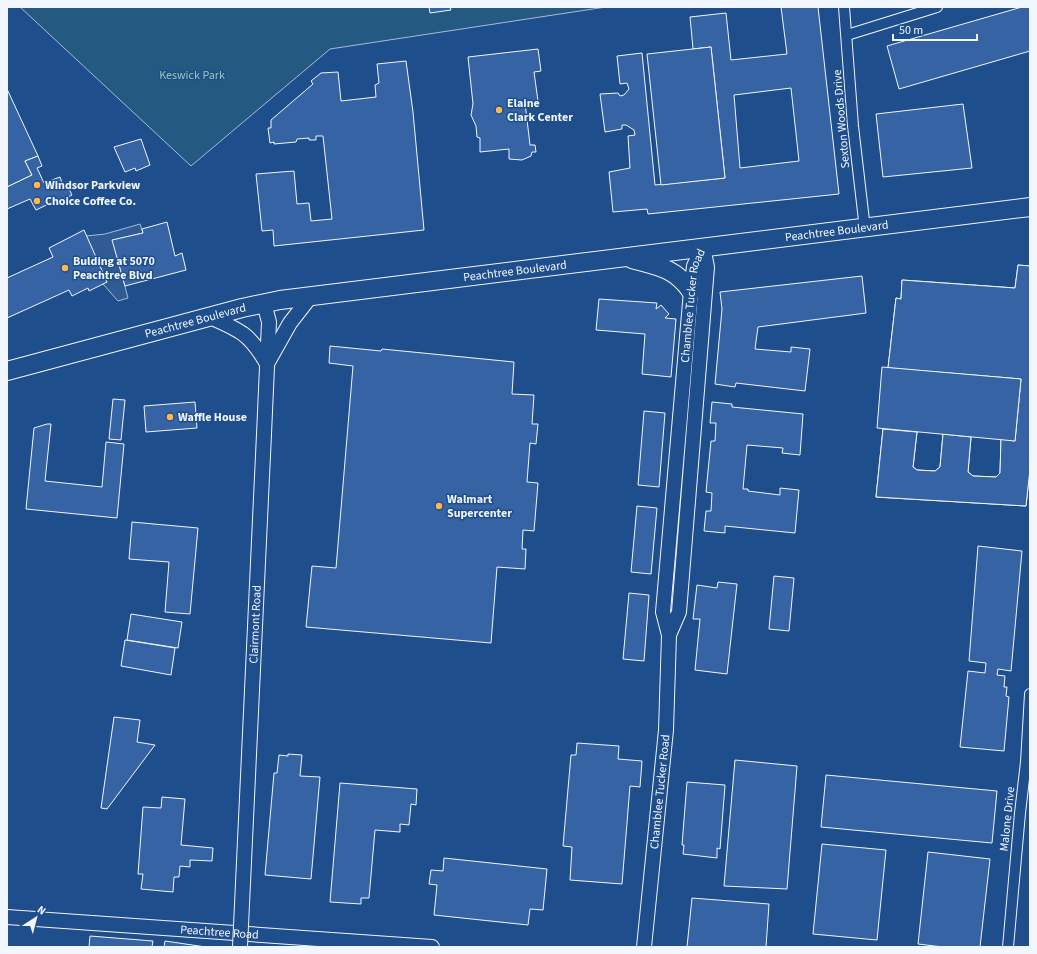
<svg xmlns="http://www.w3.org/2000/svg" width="1037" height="954" viewBox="0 0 1037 954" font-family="'Source Sans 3',sans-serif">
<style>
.green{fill:#245a82;stroke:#a8bbd7}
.parking{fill:#305b95;stroke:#a8bbd7}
.building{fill:#3563a3;stroke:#f2f6ff;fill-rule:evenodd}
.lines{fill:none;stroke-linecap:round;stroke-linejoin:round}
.street-casing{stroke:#f2f6ff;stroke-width:12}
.secondary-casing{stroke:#f2f6ff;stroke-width:16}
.highway-casing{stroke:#f2f6ff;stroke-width:20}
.street{stroke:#1f4e8c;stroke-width:10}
.secondary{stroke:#1f4e8c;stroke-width:14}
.highway{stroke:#1f4e8c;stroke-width:18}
.secondary-bridge-casing{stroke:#f2f6ff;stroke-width:16;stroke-linecap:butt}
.secondary-bridge{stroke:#1f4e8c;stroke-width:14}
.poi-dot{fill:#ffb74d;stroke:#1f4e8c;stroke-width:1.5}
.labels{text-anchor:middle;stroke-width:3;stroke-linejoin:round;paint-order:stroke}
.park-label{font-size:12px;fill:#97c8a6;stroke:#1f4e8c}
.poi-label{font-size:12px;font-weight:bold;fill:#f2f6ff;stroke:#1f4e8c;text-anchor:start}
.street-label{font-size:12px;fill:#f2f6ff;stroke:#1f4e8c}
</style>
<rect width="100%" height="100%" fill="#1f4e8c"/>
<polygon class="green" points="20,7 606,7 330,49 191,166"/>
<polygon class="parking" points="140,224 143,233 113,240 128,298 118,301 103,284 107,282 86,236 105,234"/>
<g class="building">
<polygon points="429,7 450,7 451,10 430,13"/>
<path d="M781 7H818L839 194 648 214 647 209 613 212 609 172 630 168 628 136 635 135 634 130 626 125H622V129L605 132 600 94 618 93 620 96 624 95 629 89 627 83 620 84 617 56 642 53 655 185 725 178 711 47 693 49 690 17 726 13 731 60 787 54ZM791 88 799 161 740 168 734 95Z"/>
<polygon points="1022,7 1030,7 1030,51 899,89 887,46"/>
<polygon points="711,47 725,178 661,185 647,54"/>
<polygon points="538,49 541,71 534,72 538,101 525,103 530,145 535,145 536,152 532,152 531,156 522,160 509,159 509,149 480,152 480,138 477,137 476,126 471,115 473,104 468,57"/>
<polygon points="406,61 413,112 424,230 274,246 273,230 262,231 256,174 294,171 297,204 309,203 311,221 332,219 323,136 316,136 316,140 309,140 309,138 297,139 296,142 274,144 274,142 270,143 268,128 271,128 271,120 313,84 311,81 321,73 338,72 341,101 376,97 375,85 379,83 377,64"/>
<polygon points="7,89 38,156 25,161 32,175 7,187"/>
<polygon points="963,104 972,168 883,177 876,114"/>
<polygon points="141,139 150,165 136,171 135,168 125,172 114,147"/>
<polygon points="38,156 42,166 37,168 44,183 60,177 64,188 68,187 72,195 60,201 59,199 36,210 30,199 7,209 7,187 32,175 25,161"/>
<polygon points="167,222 175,256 182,253 186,270 125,286 112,240 143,233 142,229"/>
<polygon points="84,230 107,282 89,291 88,288 72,296 69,290 7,318 7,278 53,257 49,248"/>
<path d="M1018 265 1030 266V469L1026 506 876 497 883 429 917 432 913 467 917 470 935 471 940 467 943 434 971 437 968 472 973 476 996 477 1000 473 1001 439 1015 441 1021 379 888 368 896 298 901 299 902 280 1015 288ZM936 313 1012 320 1017 325 1012 362 1006 366 994 365V359L926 353 930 318Z"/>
<polygon points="1018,265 1030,266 1030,469 1026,506 876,497 883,429 917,432 913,467 917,470 935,471 940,467 943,434 971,437 968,472 973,476 996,477 1000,473 1001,439 1015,441 1021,379 888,368 896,298 901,299 902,280 1015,288"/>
<polygon points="862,276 866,313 758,327 755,349 791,352 791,347 810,349 805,391 736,383 735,387 715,384 722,309 720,292"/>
<polygon points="599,299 657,303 656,309 661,305 669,314 665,318 676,319 671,377 642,374 645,334 596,330"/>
<polygon points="330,346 381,351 382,349 514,362 512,394 534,395 532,424 538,424 536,444 530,443 527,482 538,483 534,531 523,530 522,549 526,549 525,569 497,567 491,643 306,627 312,566 336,568 353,366 329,363"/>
<polygon points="882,367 1021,379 1015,441 877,428"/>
<polygon points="113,399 125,400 121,440 109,439"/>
<polygon points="195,402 197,428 146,432 144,406"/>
<polygon points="712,402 732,404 732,407 803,414 800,455 782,453 783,448 747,445 743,489 748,489 748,491 780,495 780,488 799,490 795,533 725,526 725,533 704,531 706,511 711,511 712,493 706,492 711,441 715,441 716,423 710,423"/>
<polygon points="644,411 665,413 659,487 638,485"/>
<polygon points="47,424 51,424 45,481 102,487 106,442 124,444 117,518 26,509 34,428"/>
<polygon points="637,506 657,508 651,574 631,572"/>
<polygon points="132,522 198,528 190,614 165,612 169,562 129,559"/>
<polygon points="978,546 1022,551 1011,671 998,669 997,675 1005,676 1004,687 1007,687 1006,696 1009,697 1004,751 960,747 968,671 985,673 986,663 969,661"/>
<polygon points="774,576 794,578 789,631 769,629"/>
<polygon points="718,582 737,584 727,674 695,670 700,619 693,619 697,585 717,588"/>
<polygon points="629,593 649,595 644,661 623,659"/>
<polygon points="131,614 182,622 178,648 127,640"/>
<polygon points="125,640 175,648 171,675 121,666"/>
<polygon points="114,717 140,720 137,742 155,745 107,809 101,808"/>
<polygon points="577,743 619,746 618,759 642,761 640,787 630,786 622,884 570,880 572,847 563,846 571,755 576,755"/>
<polygon points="288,754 302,755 300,776 320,777 311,879 265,875 274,773 277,773 279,755 288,756"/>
<polygon points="735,760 797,766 787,889 724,886"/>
<polygon points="826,775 997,791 992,843 821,827"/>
<polygon points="687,782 725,785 720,849 717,848 717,858 683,854 684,845 682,845"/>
<polygon points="340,783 417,789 416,805 411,804 409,825 400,824 400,832 375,830 369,898 361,898 361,904 330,902"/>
<polygon points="162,797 185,799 181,845 213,848 212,861 190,860 190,867 180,866 179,877 174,877 173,892 141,889 143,874 138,874 143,807 161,808"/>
<polygon points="822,844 886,850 877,940 813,934"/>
<polygon points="928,852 990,859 980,947 943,947 918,944"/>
<polygon points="444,858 547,869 543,910 530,909 528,925 434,915 437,885 429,884 431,870 443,871"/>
<polygon points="692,898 769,904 766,947 687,947"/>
<polygon points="90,936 153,941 152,947 89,947"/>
<polygon points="165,941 206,947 164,947"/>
</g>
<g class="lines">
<defs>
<g id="street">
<polyline points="844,7 853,126 865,229"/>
<polyline points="847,35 937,7"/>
<polyline points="1008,947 1020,813 1026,762 1030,694"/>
</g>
<g id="secondary">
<path d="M210 317C240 330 250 334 267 364"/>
<polyline points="268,362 290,323 311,296"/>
<polyline points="264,434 269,322 264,303"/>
<polyline points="669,635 679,612 707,267 703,247"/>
<path id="s1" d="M7 917 432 947"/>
<path id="s2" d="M644 947 666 730 669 635 663 612 691 291 694 266 703 247"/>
</g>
<g id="highway">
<path d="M632 259C658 266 675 268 691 291"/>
<path id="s3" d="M7 371 242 308 280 300 1030 207"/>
</g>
</defs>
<use href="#street" class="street-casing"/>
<use href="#secondary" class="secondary-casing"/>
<use href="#highway" class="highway-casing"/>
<use href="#street" class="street"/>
<use href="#secondary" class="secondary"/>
<use href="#highway" class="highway"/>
<defs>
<g id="secondary-bridge">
<path id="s4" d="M240 947 264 434"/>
</g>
</defs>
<use href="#secondary-bridge" class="secondary-bridge-casing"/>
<use href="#secondary-bridge" class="secondary-bridge"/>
</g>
<g class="poi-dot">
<circle cx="499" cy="110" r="4"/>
<circle cx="37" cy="185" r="4"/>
<circle cx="37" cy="201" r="4"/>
<circle cx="65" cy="268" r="4"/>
<circle cx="170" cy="417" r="4"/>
<circle cx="439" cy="506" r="4"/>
</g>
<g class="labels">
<g class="park-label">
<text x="192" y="79">Keswick Park</text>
</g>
<g class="poi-label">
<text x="507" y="107">Elaine<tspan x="507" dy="14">Clark Center</tspan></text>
<text x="45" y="189">Windsor Parkview</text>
<text x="45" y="205">Choice Coffee Co.</text>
<text x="73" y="265">Bulding at 5070<tspan x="73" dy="14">Peachtree Blvd</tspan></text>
<text x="178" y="421">Waffle House</text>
<text x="447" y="503">Walmart<tspan x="447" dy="14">Supercenter</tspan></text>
</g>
<g class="street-label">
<text transform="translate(841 119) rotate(-95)" y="4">Sexton Woods Drive</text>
<text dy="4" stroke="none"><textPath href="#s3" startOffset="843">Peachtree Boulevard</textPath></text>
<text dy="4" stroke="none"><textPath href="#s3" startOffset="519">Peachtree Boulevard</textPath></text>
<text dy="4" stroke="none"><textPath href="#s2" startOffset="645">Chamblee Tucker Road</textPath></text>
<text dy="4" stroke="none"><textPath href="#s3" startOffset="195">Peachtree Boulevard</textPath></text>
<text dy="4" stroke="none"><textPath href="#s4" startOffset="323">Clairmont Road</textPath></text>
<text dy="4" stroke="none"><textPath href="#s2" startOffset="156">Chamblee Tucker Road</textPath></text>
<text transform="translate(1007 819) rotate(-84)" y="4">Malone Drive</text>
<text dy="4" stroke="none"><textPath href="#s1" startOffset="213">Peachtree Road</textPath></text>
</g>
</g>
<rect width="1037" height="954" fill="none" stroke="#f2f6ff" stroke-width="16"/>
<g transform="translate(36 918) rotate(36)" stroke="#1f4e8c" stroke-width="3" paint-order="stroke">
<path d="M0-3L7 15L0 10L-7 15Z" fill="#f2f6ff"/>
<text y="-6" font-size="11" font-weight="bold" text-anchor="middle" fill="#f2f6ff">N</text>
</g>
<path d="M893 34v6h84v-6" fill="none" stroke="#f2f6ff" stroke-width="2"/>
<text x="899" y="34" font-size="12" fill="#f2f6ff" stroke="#1f4e8c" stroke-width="3" paint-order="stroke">50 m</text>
</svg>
